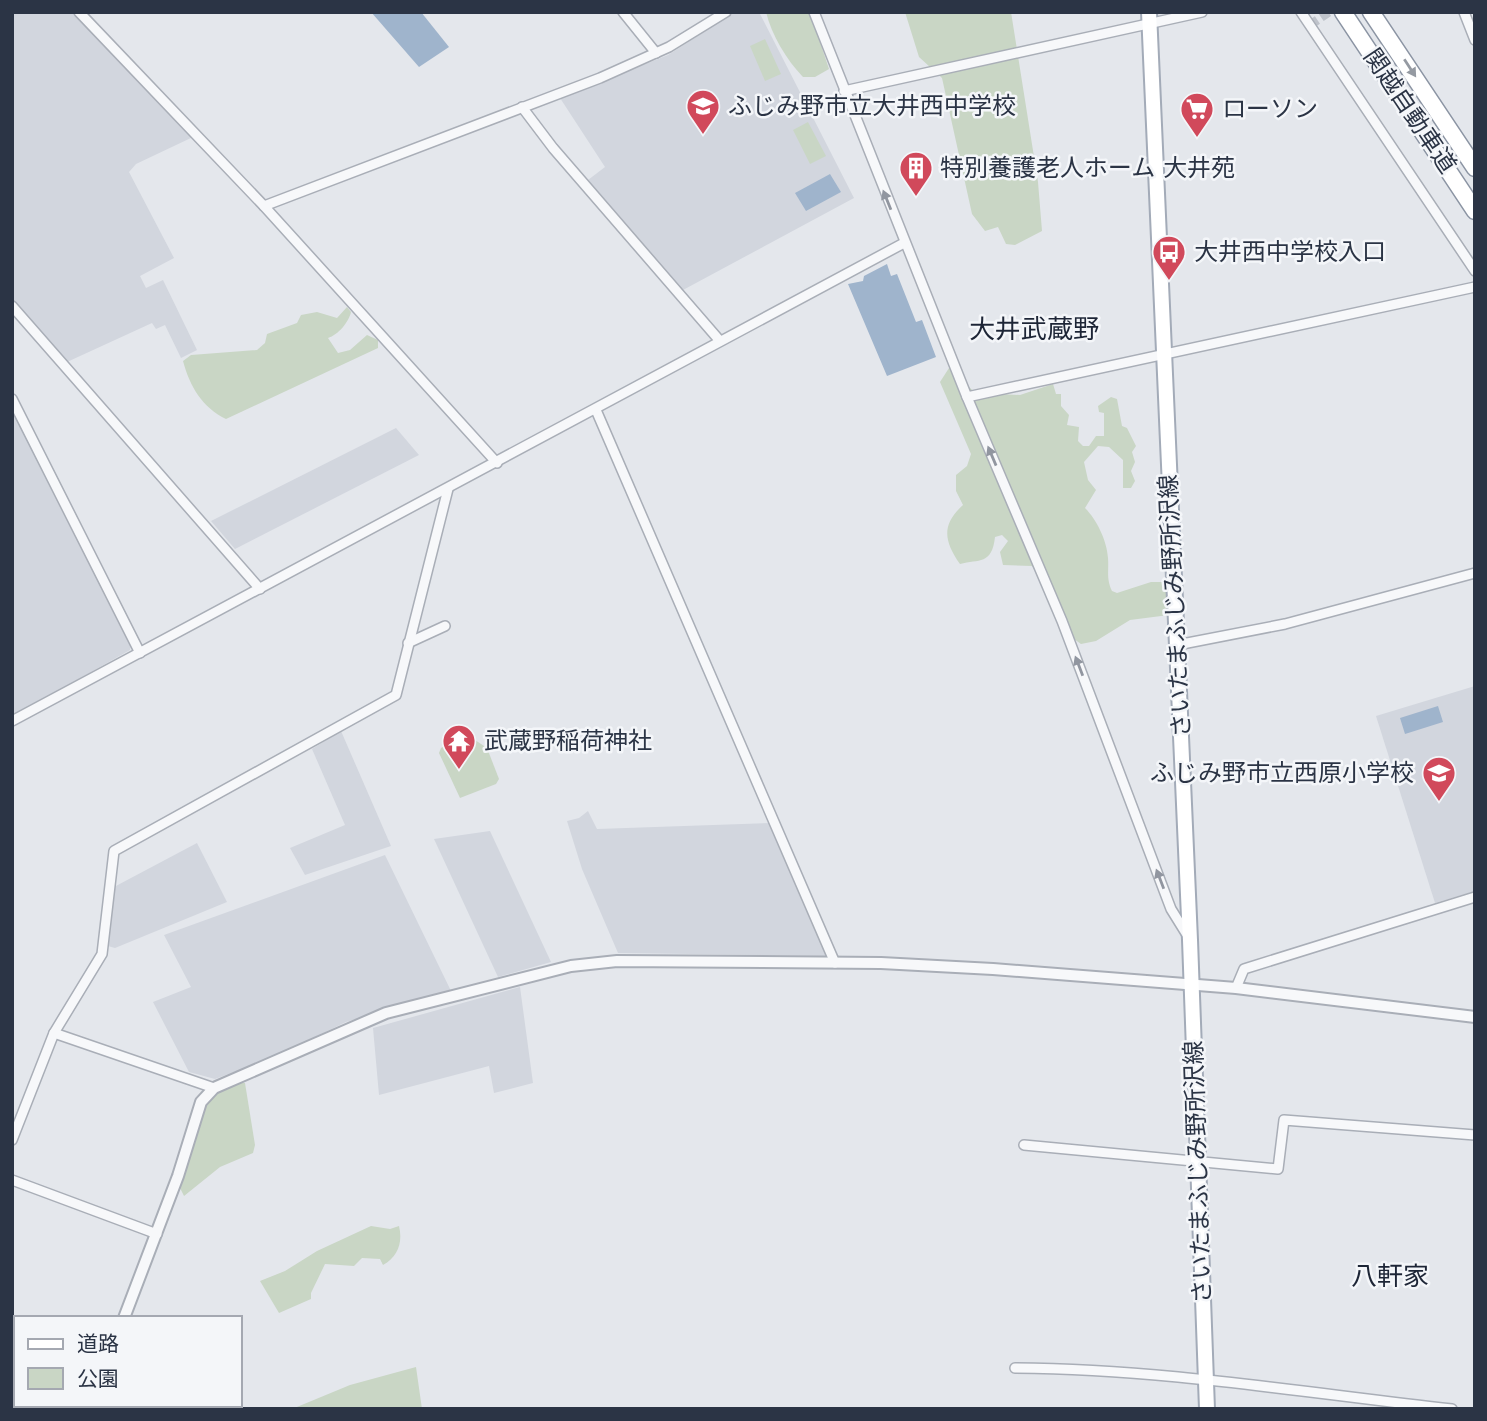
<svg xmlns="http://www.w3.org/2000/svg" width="1487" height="1421" viewBox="0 0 1487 1421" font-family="'DejaVu Sans','Noto Sans JP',sans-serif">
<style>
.built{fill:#d2d6de}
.green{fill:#c9d6c5}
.water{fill:#9fb4cc}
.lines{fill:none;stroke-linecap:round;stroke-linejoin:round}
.minor-tunnel{stroke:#bfc3cb;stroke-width:9;stroke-dasharray:9 4.5;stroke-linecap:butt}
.minor-casing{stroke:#a9aeb7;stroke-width:12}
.tertiary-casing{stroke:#a9aeb7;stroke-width:14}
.primary-casing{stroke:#a3abb8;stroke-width:18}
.motorway-casing{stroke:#8b94a3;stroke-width:19}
.minor{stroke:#f7f8fa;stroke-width:9}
.tertiary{stroke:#f7f8fa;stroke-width:10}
.primary{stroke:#fff;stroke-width:14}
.motorway{stroke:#fff;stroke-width:16}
.oneway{fill:#959aa2}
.oneway2{fill:#9196a0}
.labels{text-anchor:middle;stroke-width:5;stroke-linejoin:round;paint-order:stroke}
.poi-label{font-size:24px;fill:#2b3445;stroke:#f4f6f9;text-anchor:start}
.street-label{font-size:24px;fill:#2b3445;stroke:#f4f6f9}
.neighbourhood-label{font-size:26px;fill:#1d2536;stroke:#f4f6f9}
</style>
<rect width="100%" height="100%" fill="#e4e7ec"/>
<g class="built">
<polygon points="12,12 75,12 193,137 136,164 129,172 174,258 140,276 146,288 163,280 197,350 181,358 165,325 156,329 152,323 67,362 12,302"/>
<polygon points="735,12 759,12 854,198 683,290 588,180 605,167 560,98 668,55"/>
<polygon points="12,411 131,645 130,650 13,716"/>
<polygon points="396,428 419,455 235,549 211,521"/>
<polygon points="1475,686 1475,891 1435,903 1376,716"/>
<polygon points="341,731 391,846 305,875 290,848 345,825 312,749"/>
<polygon points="588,811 597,829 771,823 828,951 825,956 618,953 582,869 567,821 579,818"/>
<polygon points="490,831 551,962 498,977 434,839"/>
<polygon points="197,843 227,902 115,948 108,946 114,887"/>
<polygon points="385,855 451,991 346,1022 271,1058 215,1079 189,1072 153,1002 191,987 164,935"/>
<polygon points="520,987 533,1083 494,1093 489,1066 379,1095 373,1028"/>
</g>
<g class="green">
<path d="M766 12H810L829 69 815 77H803C786 59 772 36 766 12Z"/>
<polygon points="905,12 1011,12 1038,182 1042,231 1015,245 1006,244 998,227 985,231 972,214 942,78 919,57"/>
<polygon points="765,39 781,74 765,81 750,46"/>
<polygon points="808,122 826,156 810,164 793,130"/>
<path d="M347 307 351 312C349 322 338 335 328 338L338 353 350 350 367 335 378 340V348L226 419C202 407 190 387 183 361L191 355 257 350 265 343 267 334 297 323 301 315 317 312 337 318Z"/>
<path d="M949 368 961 370 969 387 981 398 1000 394 1020 395 1053 384 1056 394H1061V406L1069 415 1067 425 1079 427 1078 441 1083 446H1089L1096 436H1104V413L1099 412 1098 406 1111 397 1117 399 1122 426 1127 428 1136 446 1132 452 1135 462 1131 471 1135 481 1131 488H1123V460L1109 447 1098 446 1084 462 1088 480 1096 490 1085 508C1097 520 1107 541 1108 558 1109 571 1106 578 1112 591L1117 593 1151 582H1165L1171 592 1169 615 1130 620 1096 641 1081 644 1074 639 1058 603 1032 566 1003 565 1000 552 1008 541 1002 535 995 537C992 565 979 559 960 564 944 541 941 525 963 505L956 491V475L967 466 971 454 940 382Z"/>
<polygon points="466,734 487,748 499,779 496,784 460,798 439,753 441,748"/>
<polygon points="237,1082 245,1083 255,1145 253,1153 220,1167 184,1196 180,1188 206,1102 213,1094"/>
<path d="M371 1226 390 1229 399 1226C403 1242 398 1257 383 1265L380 1259 362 1258 354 1266 325 1264 311 1293V1299L279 1313 260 1281 285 1271 317 1251Z"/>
<polygon points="416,1367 422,1409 292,1409 350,1385"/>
</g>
<g class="water">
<polygon points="371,12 421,12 449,47 419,67"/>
<polygon points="830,174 841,192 806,211 795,193"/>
<polygon points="887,264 891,276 897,274 916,322 922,320 936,357 887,376 848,284 863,281 864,276"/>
<polygon points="1438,706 1443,722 1405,734 1400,718"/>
</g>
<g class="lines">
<polyline class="minor-tunnel" points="1310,25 1329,12"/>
<defs>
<g id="minor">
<polyline points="79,12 264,206 497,463"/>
<polyline points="623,12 656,53"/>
<polyline points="814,12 967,397 1062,621 1171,909 1189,938"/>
<polyline points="1301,12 1475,271"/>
<polyline points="1464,12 1475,40"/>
<polyline points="844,91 1202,12"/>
<polyline points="522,107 553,148 720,341"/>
<polyline points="264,206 600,78 669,47 726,12"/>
<polyline points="12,306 260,589"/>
<polyline points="967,397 1475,287"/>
<polyline points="12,399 140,653"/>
<polyline points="596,410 835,963"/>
<polyline points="408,643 445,626"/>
<polyline points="1177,645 1285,624 1475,573"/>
<polyline points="12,721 904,243"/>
<polyline points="1236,988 1244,969 1475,897"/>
<polyline points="54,1033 214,1088"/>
<polyline points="12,1140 54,1033 102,954 114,851 396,695 448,489"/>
<polyline points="1024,1145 1278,1169 1284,1120 1475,1135"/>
<polyline points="12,1180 157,1234"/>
<path d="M1015 1368C1161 1369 1307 1393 1452 1409"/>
</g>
<g id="tertiary">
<polyline points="124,1318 178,1176 201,1102 214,1088 386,1013 571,966 617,961 881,963 993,969 1236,988 1475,1017"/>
<polyline points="84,1409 85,1405"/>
</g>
<polyline id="primary" points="1149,12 1190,940 1207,1409"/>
<g id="motorway">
<polyline points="1343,12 1475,211"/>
<polyline points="1371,12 1475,168"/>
</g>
</defs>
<use href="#minor" class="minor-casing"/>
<use href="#tertiary" class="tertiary-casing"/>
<use href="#primary" class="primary-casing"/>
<use href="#motorway" class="motorway-casing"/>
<use href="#minor" class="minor"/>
<use href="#tertiary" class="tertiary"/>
<use href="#primary" class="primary"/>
<use href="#motorway" class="motorway"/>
</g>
<defs><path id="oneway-solid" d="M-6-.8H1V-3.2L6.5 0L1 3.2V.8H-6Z" transform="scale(1.75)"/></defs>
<use class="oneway" href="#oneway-solid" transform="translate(1410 68) rotate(57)"/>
<g class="oneway2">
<use href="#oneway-solid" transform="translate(887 200) rotate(-112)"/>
<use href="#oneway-solid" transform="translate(992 456) rotate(-113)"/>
<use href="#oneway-solid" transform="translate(1079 666) rotate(-111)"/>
<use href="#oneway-solid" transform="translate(1160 879) rotate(-111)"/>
</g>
<defs>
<symbol id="school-pin" viewBox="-11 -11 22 30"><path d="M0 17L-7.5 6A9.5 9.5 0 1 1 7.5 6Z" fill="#d1495b" stroke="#f4f6f9"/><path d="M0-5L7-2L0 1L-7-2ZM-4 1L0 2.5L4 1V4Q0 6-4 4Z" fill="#fff"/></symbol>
<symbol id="supermarket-pin" viewBox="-11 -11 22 30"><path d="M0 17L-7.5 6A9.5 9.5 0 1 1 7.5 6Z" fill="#d1495b" stroke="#f4f6f9"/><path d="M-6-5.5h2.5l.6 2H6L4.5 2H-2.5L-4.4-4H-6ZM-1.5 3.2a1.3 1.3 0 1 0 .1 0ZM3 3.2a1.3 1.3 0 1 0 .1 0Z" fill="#fff"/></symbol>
<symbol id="building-pin" viewBox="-11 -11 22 30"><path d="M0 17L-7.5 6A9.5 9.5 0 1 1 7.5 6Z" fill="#d1495b" stroke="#f4f6f9"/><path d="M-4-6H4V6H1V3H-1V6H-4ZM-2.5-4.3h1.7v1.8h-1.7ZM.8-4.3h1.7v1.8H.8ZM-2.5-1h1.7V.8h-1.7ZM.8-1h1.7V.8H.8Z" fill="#fff"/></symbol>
<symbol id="bus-pin" viewBox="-11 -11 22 30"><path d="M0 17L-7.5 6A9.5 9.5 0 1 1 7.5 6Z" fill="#d1495b" stroke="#f4f6f9"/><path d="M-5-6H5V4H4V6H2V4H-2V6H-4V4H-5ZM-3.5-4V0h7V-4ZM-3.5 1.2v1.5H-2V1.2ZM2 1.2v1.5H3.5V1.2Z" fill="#fff"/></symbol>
<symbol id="temple-pin" viewBox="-11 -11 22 30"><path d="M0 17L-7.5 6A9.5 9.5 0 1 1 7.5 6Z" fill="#d1495b" stroke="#f4f6f9"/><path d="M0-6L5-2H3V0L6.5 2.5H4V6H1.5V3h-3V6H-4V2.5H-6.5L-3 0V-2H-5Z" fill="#fff"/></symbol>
</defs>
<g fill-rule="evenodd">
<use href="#school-pin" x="684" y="87" width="38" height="52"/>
<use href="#supermarket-pin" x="1178" y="90" width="38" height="52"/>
<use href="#building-pin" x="897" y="149" width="38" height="52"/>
<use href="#bus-pin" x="1150" y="233" width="38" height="52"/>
<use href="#temple-pin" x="440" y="722" width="38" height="52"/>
<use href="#school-pin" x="1420" y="754" width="38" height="52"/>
</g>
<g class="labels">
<g class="poi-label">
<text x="728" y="114">ふじみ野市立大井西中学校</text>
<text x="1222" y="117">ローソン</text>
<text x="940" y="176">特別養護老人ホーム 大井苑</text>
<text x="1194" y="260">大井西中学校入口</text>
<text x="484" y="749">武蔵野稲荷神社</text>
<text x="1414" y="781" text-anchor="end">ふじみ野市立西原小学校</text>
</g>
<g class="street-label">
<text transform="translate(1410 111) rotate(56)" y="8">関越自動車道</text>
<text transform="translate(1175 606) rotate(-93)" y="8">さいたまふじみ野所沢線</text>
<text transform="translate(1198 1172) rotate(-92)" y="8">さいたまふじみ野所沢線</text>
</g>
<g class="neighbourhood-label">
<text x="1034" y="338">大井武蔵野</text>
<text x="1390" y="1285">八軒家</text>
</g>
</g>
<rect width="1487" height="1421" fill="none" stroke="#2b3445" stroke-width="28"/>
<rect x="14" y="1316" width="228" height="91" fill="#f4f6f9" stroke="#a4a8b1" stroke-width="2"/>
<rect x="28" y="1339" width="35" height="10" fill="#ffffff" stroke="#a4a8b1" stroke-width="2"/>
<text x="77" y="1351" font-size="21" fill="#2b3445">道路</text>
<rect x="28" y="1368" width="35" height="21" fill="#c9d6c5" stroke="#a4a8b1" stroke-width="2"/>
<text x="77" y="1386" font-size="21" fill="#2b3445">公園</text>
</svg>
